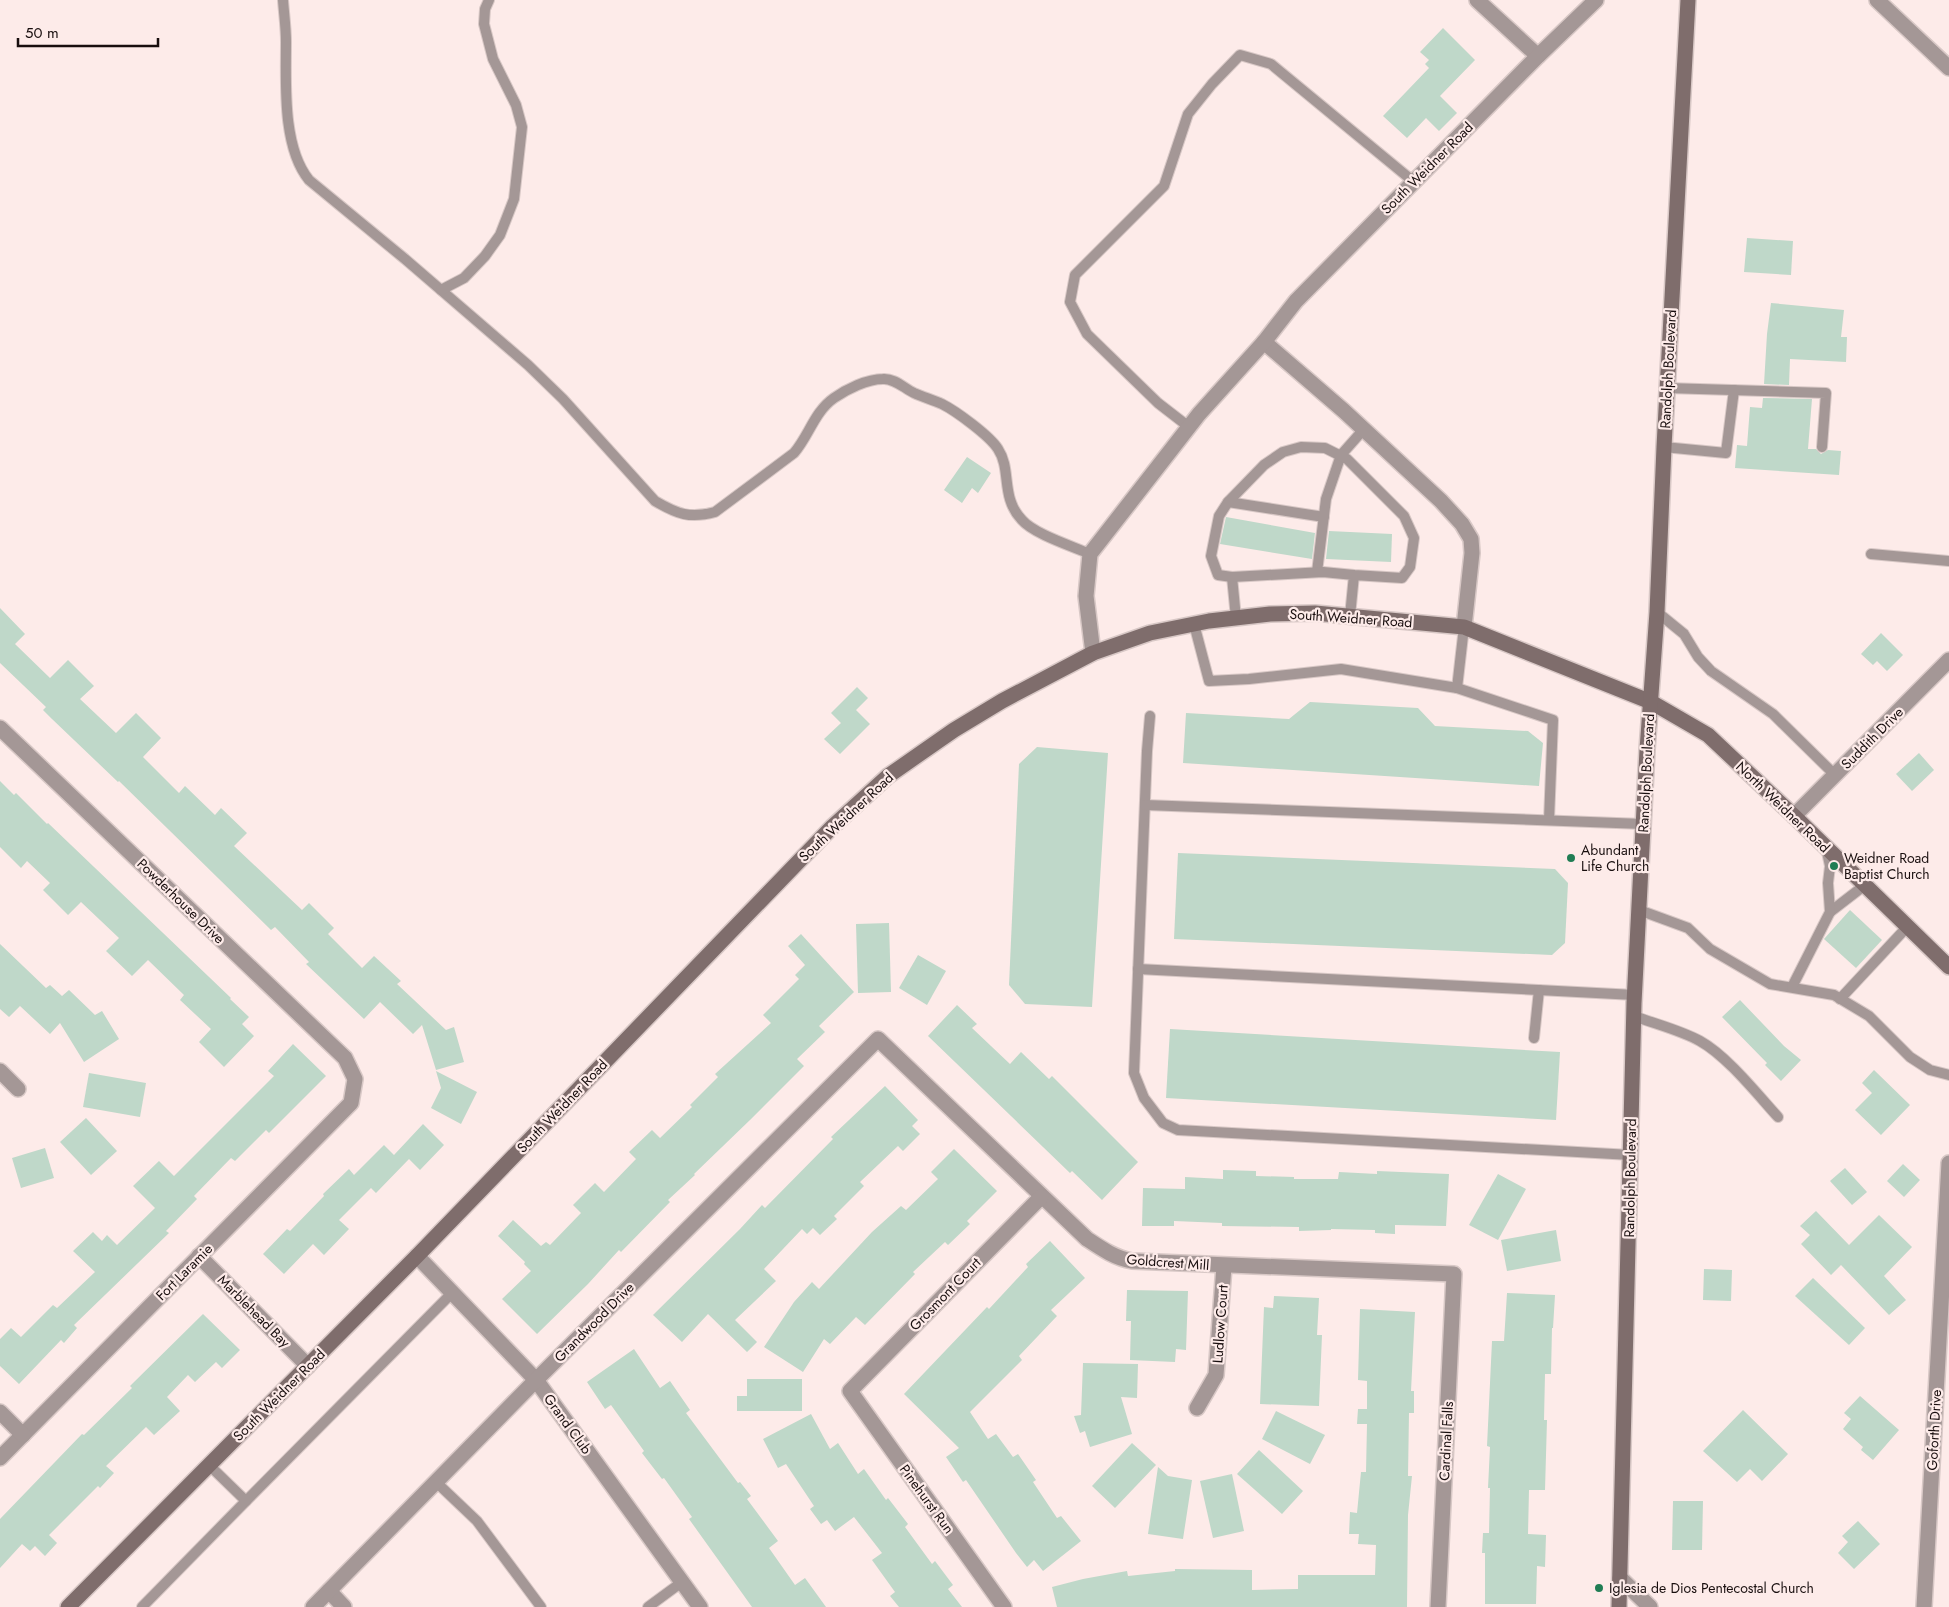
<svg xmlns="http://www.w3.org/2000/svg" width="1949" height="1607" viewBox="0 0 1949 1607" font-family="Jost,sans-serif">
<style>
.building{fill:#bfd8c9}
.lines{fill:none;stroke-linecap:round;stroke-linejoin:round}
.lane-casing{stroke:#d8c8c6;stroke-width:12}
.street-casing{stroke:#d8c8c6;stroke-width:18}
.secondary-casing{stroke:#d8c8c6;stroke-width:18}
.lane{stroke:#a49796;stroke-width:10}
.street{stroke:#a49796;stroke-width:15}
.secondary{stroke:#7f6d6c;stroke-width:15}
.poi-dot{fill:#207d54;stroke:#fdebe9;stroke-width:2}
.labels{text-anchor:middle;stroke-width:4.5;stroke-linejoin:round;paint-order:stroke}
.street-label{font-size:14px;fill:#180e0e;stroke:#fdebe9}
.poi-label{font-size:14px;fill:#180e0e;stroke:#fdebe9;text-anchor:start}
</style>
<rect width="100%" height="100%" fill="#fdebe9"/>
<g class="building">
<polygon points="1443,28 1475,60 1440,96 1457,113 1439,131 1426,118 1407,138 1383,116 1429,68 1425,64 1429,60 1420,52"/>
<polygon points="1747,238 1793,241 1791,275 1744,272"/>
<polygon points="1771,303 1844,310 1841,337 1847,337 1846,362 1790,359 1789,385 1764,384 1767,334"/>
<polygon points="1763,398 1812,399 1808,449 1816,449 1821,454 1828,450 1841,451 1839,475 1735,468 1737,445 1747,446 1750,407 1762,408"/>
<polygon points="967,457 991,473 978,493 972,488 962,503 944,490"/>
<polygon points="1226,517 1315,533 1312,559 1220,544"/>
<polygon points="1329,531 1392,534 1391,562 1326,559"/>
<polygon points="0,608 25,634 15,644 50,678 68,660 94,686 80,699 116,733 136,713 161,738 143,757 179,793 185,786 215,815 221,808 247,833 234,846 302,910 309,903 334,928 328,934 362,968 374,956 401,981 397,984 446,1030 454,1027 464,1062 436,1070 422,1025 413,1034 380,1002 364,1019 306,964 309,962 275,927 271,930 119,781 118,782 52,719 43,710 46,707 0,663"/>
<polygon points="1881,633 1903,655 1887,671 1877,661 1873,665 1861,654"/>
<polygon points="857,687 868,698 856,710 870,724 840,754 824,739 841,723 831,713"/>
<polygon points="1310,702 1418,708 1435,726 1528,731 1543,743 1539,786 1183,763 1186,713 1289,719"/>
<polygon points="1037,747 1108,753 1092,1007 1025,1004 1009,985 1019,764"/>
<polygon points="1919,753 1934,770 1912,791 1896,774"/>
<polygon points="0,781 14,795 16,793 47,824 48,823 231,998 230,999 249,1017 242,1024 254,1036 224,1067 199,1042 211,1029 180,1000 184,995 148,960 132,976 106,951 119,938 81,902 68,915 43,890 50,883 27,861 21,868 0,847"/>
<polygon points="1178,853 1555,869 1568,883 1565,943 1552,955 1174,939"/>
<polygon points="1850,910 1882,940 1856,968 1824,939"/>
<polygon points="889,923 891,992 858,993 856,924"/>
<polygon points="801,934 854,992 819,1026 825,1032 797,1059 804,1066 750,1120 694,1174 695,1175 668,1200 670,1202 621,1252 619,1250 588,1284 537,1334 502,1299 531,1271 524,1264 525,1262 498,1236 513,1220 541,1246 546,1242 550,1245 581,1213 573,1205 595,1183 604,1192 636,1159 629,1152 652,1130 660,1138 692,1107 690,1105 718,1077 715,1074 771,1023 763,1015 799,979 795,975 805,965 788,946"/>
<polygon points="0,944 46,988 50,985 62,996 69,990 95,1015 102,1011 119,1039 84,1062 60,1023 50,1034 20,1006 9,1017 0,1009"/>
<polygon points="918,955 946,971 927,1005 899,988"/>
<polygon points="1740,1000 1784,1046 1801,1060 1781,1081 1765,1065 1767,1063 1722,1017"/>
<polygon points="957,1005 977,1024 972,1028 1010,1064 1021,1052 1049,1079 1052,1076 1138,1162 1102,1200 1072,1171 1070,1173 928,1036"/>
<polygon points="1170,1029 1560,1052 1556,1120 1166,1098"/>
<polygon points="293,1044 326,1076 269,1133 266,1130 235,1161 231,1158 194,1196 197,1199 166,1231 169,1233 74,1325 77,1328 64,1343 61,1340 19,1384 0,1366 0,1339 11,1328 21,1337 53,1305 57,1308 95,1272 73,1251 93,1232 102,1241 107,1235 117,1245 155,1208 133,1186 159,1161 174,1176 274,1076 268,1071"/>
<polygon points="1874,1070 1910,1105 1881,1135 1855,1110 1872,1093 1862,1083"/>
<polygon points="436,1071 477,1092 461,1124 431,1108 441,1088"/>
<polygon points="89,1073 146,1083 140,1117 83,1107"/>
<polygon points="885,1086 918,1120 912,1126 920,1134 903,1151 898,1146 860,1182 864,1186 834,1216 837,1219 820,1235 813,1228 807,1234 802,1229 764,1269 776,1281 735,1320 757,1342 747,1352 708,1314 682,1342 653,1315 740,1229 762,1205 765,1208 833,1139 831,1137"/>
<polygon points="86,1118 117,1151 91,1175 60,1142"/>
<polygon points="423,1124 444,1145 420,1170 409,1159 376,1193 371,1188 339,1220 349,1229 324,1255 313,1244 284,1274 263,1254 287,1229 290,1231 324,1196 323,1194 349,1169 354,1175 384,1145 394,1155"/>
<polygon points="45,1148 54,1178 21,1188 12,1158"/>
<polygon points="954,1149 997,1191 967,1221 970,1224 948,1245 945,1242 913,1272 915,1274 865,1325 856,1317 830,1344 824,1339 803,1372 764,1347 794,1302 812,1282 819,1289 872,1232 901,1206 906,1210 938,1179 931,1172"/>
<polygon points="1903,1164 1920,1180 1904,1197 1887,1181"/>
<polygon points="1845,1168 1867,1192 1852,1205 1830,1181"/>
<polygon points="1223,1170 1256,1171 1256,1176 1294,1177 1294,1179 1338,1179 1339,1172 1377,1174 1377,1171 1449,1174 1446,1226 1395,1225 1395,1234 1375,1233 1375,1230 1331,1229 1331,1230 1299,1231 1299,1227 1222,1226 1222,1223 1174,1221 1174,1226 1142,1226 1143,1188 1185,1189 1185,1177 1223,1179"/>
<polygon points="1498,1174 1526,1189 1498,1240 1469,1225"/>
<polygon points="1816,1211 1849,1245 1879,1215 1912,1247 1884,1276 1906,1300 1889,1315 1841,1265 1831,1275 1801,1244 1810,1235 1800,1226"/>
<polygon points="1556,1230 1561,1261 1507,1271 1501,1240"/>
<polygon points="1050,1241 1085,1278 1051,1310 1057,1316 1019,1356 1022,1360 970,1412 988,1439 996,1434 1013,1457 1018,1454 1036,1480 1033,1482 1057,1518 1061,1516 1081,1541 1043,1571 1034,1560 1027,1567 1016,1553 966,1480 963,1482 946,1457 959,1448 904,1394 987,1307 989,1309 1028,1267 1026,1264"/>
<polygon points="1704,1269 1732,1270 1731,1301 1703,1300"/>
<polygon points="1813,1278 1865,1328 1849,1345 1795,1296"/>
<polygon points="1127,1290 1188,1291 1186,1350 1176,1349 1175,1362 1130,1360 1131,1321 1126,1321"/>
<polygon points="1507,1293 1555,1295 1553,1328 1552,1328 1551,1374 1545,1374 1544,1420 1547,1420 1545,1490 1529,1490 1528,1534 1546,1535 1545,1567 1537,1566 1536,1604 1485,1604 1485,1553 1482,1553 1483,1533 1489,1533 1490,1488 1488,1488 1490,1447 1487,1446 1492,1341 1504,1341"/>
<polygon points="1274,1296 1319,1298 1317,1335 1322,1335 1319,1406 1260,1404 1264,1307 1273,1308"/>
<polygon points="1360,1309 1415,1312 1411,1391 1414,1391 1414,1413 1409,1413 1408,1476 1412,1476 1408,1515 1407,1607 1057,1607 1052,1587 1083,1579 1127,1571 1128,1576 1175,1571 1175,1569 1252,1570 1252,1590 1298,1589 1298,1575 1375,1575 1376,1545 1358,1544 1359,1534 1349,1534 1350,1512 1357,1513 1361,1472 1366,1472 1367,1424 1357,1424 1358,1409 1367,1409 1367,1381 1358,1380"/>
<polygon points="203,1314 240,1350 222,1368 216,1362 195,1382 188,1375 167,1397 180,1411 154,1435 146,1427 106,1466 114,1473 100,1488 98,1486 49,1535 57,1543 45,1556 35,1546 30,1551 22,1544 0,1568 0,1519 82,1434 84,1435 132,1388 130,1386"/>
<polygon points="634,1349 660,1388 670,1381 690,1410 686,1413 738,1483 740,1482 751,1496 747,1499 778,1541 769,1548 795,1585 805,1578 826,1607 752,1607 689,1519 692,1517 664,1478 662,1479 642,1453 644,1451 611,1405 605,1409 587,1382"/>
<polygon points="1083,1363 1138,1364 1137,1398 1121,1397 1132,1434 1090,1447 1085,1431 1080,1433 1074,1416 1081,1415"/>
<polygon points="747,1379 802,1379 802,1411 737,1411 737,1396 747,1396"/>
<polygon points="1860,1396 1899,1430 1873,1460 1861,1450 1863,1447 1843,1429 1851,1419 1844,1413"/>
<polygon points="1743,1410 1788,1454 1762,1481 1750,1469 1737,1482 1703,1451"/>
<polygon points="1276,1411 1325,1435 1310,1464 1262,1439"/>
<polygon points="811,1414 830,1449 838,1443 858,1474 864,1469 886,1500 888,1498 908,1524 905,1527 932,1564 935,1561 953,1585 948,1589 962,1607 899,1607 890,1596 895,1592 872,1560 882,1553 854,1517 835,1531 827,1520 821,1524 810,1509 814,1506 786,1464 778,1468 763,1439"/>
<polygon points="1132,1443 1156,1465 1115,1508 1092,1486"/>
<polygon points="1259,1450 1303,1491 1282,1514 1237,1474"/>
<polygon points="1158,1467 1168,1476 1192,1480 1183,1539 1148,1534"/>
<polygon points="1232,1474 1244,1531 1213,1538 1200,1481"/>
<polygon points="1673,1501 1703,1501 1702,1550 1672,1550"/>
<polygon points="1858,1521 1880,1544 1854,1569 1838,1553 1848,1542 1842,1536"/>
</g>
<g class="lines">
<defs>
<g id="lane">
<path d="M283 0C284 14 286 28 286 42 286 83 282 147 309 180L405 259 528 365 563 399 655 501C677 514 690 519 715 512L794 453C809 436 814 412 834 398 847 389 867 379 883 379 894 378 904 388 914 393 923 397 933 400 942 404 956 411 990 436 998 449 1012 470 1000 497 1022 520 1034 534 1072 546 1090 554"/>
<polyline points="441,290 464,278 485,256 500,235 514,199 522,127 516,105 493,59 484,24 485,9 489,0"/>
<polyline points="1667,388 1826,393 1822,447"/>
<polyline points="1189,427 1158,403 1087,334 1070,302 1075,275 1164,186 1188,114 1212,84 1240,55 1271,64 1414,182"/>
<polyline points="1664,447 1726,453 1734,390"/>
<polyline points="1228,502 1324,517"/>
<polyline points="1871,554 1949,561"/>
<polyline points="1317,572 1326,499 1341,455 1364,429"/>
<polyline points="1232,577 1236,618"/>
<polyline points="1657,612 1684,634 1698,657 1711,671 1773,714 1835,775"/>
<polyline points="1350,616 1354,575 1402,578 1410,567 1414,538 1404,516 1347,459 1325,448 1301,447 1283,452 1264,465 1228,502 1219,516 1211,556 1218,575 1232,577 1323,572 1354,575"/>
<polyline points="1194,624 1209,681 1249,679 1341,669 1457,688 1553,720 1549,820"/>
<polyline points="1457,688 1464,627"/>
<polyline points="1150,716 1147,751 1134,1073 1144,1098 1163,1123 1178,1130 1631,1155"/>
<polyline points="1145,805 1643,824"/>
<polyline points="1639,910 1688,928 1710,949 1770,984 1834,995 1869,1016 1910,1057 1930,1070 1949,1075"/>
<polyline points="1830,912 1865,885"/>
<polyline points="1138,969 1635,995"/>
<polyline points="1792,987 1830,912 1828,883 1830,866 1826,847"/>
<polyline points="1840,999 1908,926"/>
<path d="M1634 1016C1655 1024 1680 1030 1700 1041 1727 1056 1757 1094 1778 1117"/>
<polyline points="1534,1038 1539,990"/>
<polyline points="436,1482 477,1521 541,1607"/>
<polyline points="246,1501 452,1293"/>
<polyline points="142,1607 246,1501 209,1465"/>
<polyline points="648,1607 682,1582"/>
</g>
<g id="street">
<polyline points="1477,0 1538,56"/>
<polyline points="1877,0 1949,68"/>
<polyline points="1264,342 1344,411 1441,501 1462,524 1471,539 1472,553 1464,627"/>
<polyline points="1093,653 1086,596 1090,554 1199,414 1264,342 1296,301 1538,56 1596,0"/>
<polyline points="0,728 345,1058 355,1079 351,1103 0,1458"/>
<polyline points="1794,816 1949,660"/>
<polyline points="0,1071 18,1089"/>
<polyline points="199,1256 308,1366"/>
<polyline points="417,1256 536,1380 700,1607"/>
<polyline points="1197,1408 1216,1375 1224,1266"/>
<polyline points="0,1412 23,1435"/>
<polyline points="1620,1578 1650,1607"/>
<polyline points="329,1591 344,1607"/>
<path d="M313 1607 536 1380 878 1039 1087 1239C1102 1249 1115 1258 1132 1261L1454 1274 1438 1607"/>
<polyline points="1004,1607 850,1391 1041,1197"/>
<polyline points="1924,1607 1949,1163"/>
</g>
<g id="secondary">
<polyline points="68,1607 417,1256 832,827 888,776 954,730 1002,701 1093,653 1150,633 1209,621 1270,614 1315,613 1464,627 1651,702 1708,735 1794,816 1949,967"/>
<polyline points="1619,1607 1634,1003 1647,750 1657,612 1664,447 1688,0"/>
</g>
</defs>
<use href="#lane" class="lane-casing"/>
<use href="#street" class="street-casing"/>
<use href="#secondary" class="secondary-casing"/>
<use href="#lane" class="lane"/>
<use href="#street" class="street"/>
<use href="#secondary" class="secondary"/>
</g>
<g class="poi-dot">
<circle cx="1571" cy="858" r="5"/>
<circle cx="1834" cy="866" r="5"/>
<circle cx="1599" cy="1588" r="5"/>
</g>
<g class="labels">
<g class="street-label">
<text transform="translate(1427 168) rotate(-45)" y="5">South Weidner Road</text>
<text transform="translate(1668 369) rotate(-87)" y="5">Randolph Boulevard</text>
<text transform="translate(1351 618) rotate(4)" y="5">South Weidner Road</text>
<text transform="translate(1872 738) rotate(-45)" y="5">Suddith Drive</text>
<text transform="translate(1646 773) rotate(-87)" y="5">Randolph Boulevard</text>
<text transform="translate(1783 807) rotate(44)" y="5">North Weidner Road</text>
<text transform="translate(846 817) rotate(-43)" y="5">South Weidner Road</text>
<text transform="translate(181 901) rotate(44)" y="5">Powderhouse Drive</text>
<text transform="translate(562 1106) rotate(-46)" y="5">South Weidner Road</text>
<text transform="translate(1630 1178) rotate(-89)" y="5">Randolph Boulevard</text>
<text transform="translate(1168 1262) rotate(4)" y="5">Goldcrest Mill</text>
<text transform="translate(184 1272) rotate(-45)" y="5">Fort Laramie</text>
<text transform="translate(945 1294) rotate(-46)" y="5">Grosmont Court</text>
<text transform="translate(254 1311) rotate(45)" y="5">Marblehead Bay</text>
<text transform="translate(594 1322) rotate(-45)" y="5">Grandwood Drive</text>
<text transform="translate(1220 1324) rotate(-86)" y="5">Ludlow Court</text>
<text transform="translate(279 1395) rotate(-45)" y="5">South Weidner Road</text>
<text transform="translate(568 1424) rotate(54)" y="5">Grand Club</text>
<text transform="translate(1934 1430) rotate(-87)" y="5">Goforth Drive</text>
<text transform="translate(1446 1441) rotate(-87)" y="5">Cardinal Falls</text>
<text transform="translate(927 1499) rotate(54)" y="5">Pinehurst Run</text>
</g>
<g class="poi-label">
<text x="1581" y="855">Abundant<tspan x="1581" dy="16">Life Church</tspan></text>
<text x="1844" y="863">Weidner Road<tspan x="1844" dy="16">Baptist Church</tspan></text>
<text x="1609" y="1593">Iglesia de Dios Pentecostal Church</text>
</g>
</g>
<path d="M18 38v8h140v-8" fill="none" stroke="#180e0e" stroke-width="2.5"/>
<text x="25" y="38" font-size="15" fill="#180e0e" stroke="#fdebe9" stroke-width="4" paint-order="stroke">50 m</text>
</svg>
